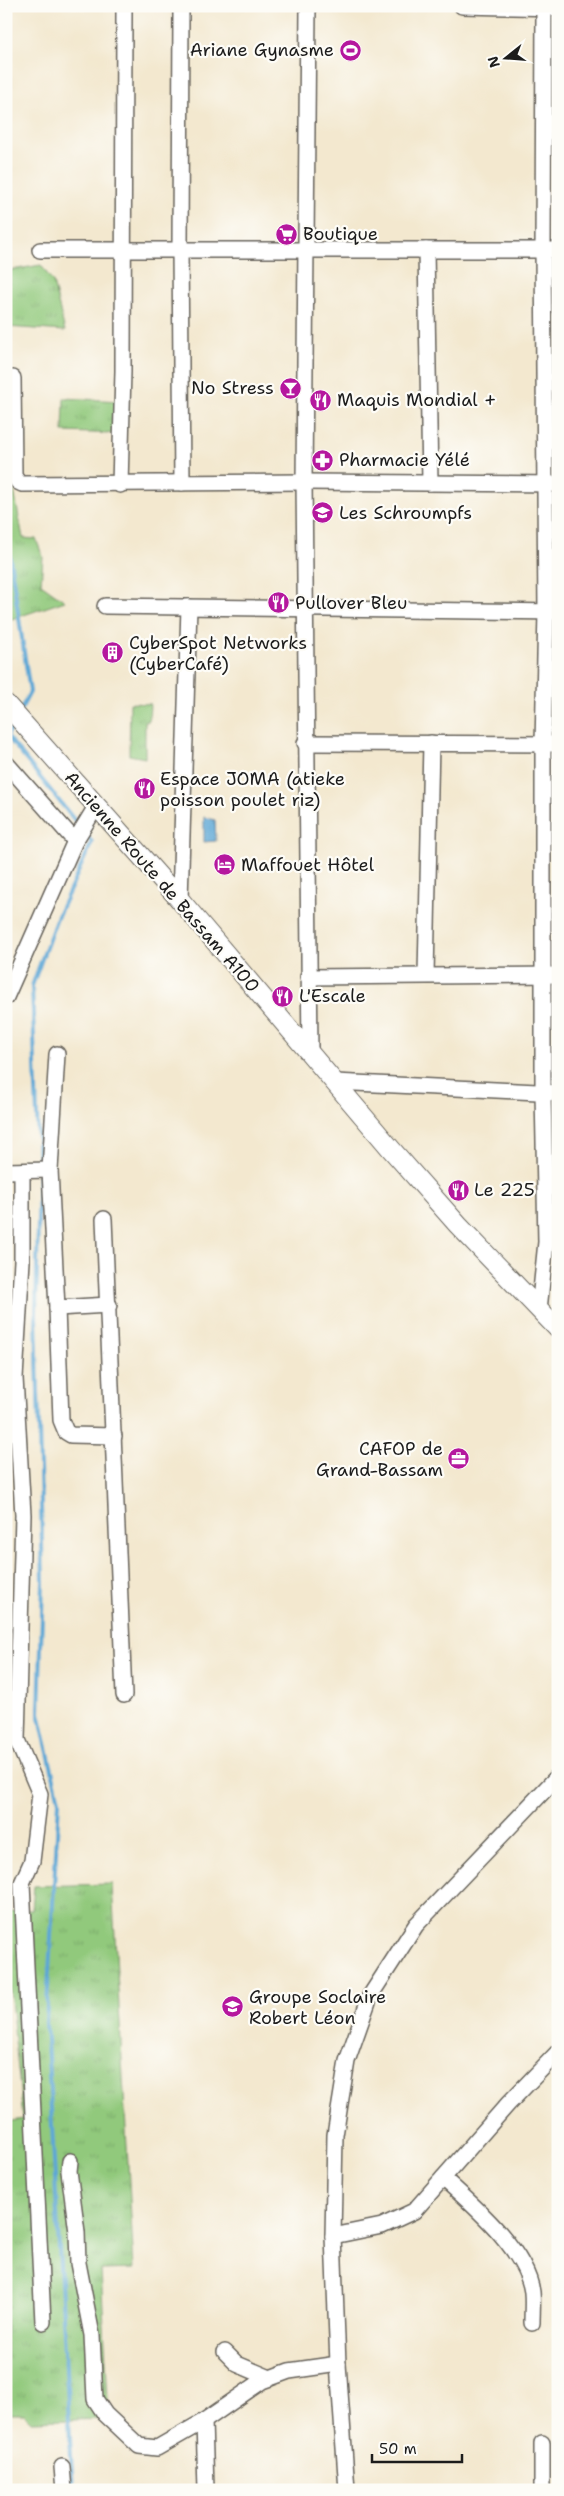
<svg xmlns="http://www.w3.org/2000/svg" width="564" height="2496" viewBox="0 0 564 2496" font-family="'Shantell Sans',sans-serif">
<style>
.grass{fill:url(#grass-tufts);stroke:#56724c}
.water{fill:#5da7d5;stroke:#3c6278}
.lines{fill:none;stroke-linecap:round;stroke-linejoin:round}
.stream{stroke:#5da7d5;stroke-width:4}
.minor-casing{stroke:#67635b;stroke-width:18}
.major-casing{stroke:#67635b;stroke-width:21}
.minor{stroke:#fff;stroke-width:15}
.major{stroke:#fff;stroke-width:19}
.labels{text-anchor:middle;stroke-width:4.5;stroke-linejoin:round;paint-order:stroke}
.poi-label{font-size:18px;fill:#1c1c1c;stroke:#fdfcf7;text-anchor:start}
.street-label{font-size:18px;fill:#1c1c1c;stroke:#fdfcf7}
</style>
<defs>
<pattern id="grass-tufts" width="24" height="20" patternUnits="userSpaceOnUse" patternTransform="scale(1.25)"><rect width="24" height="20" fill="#91c97c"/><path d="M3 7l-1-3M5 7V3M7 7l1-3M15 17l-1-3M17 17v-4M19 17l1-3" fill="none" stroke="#7cac6b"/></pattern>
</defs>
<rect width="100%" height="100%" fill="#fdfcf7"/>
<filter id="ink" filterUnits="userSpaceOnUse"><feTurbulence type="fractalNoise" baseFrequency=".02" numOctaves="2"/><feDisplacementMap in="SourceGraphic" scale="10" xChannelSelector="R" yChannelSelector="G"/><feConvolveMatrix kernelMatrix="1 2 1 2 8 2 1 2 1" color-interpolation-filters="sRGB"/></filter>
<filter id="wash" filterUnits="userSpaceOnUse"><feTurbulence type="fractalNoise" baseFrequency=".0096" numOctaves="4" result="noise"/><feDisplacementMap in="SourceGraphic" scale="20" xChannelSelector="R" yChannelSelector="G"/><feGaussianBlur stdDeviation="1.12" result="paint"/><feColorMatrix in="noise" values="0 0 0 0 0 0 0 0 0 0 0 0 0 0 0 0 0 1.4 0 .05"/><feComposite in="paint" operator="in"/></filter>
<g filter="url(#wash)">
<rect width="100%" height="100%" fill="#f3e8cf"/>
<g class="grass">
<polygon points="41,265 53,282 65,331 6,327 6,271"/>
<polygon points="64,398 120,401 119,434 63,432"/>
<polygon points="6,431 10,470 23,538 36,539 43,557 41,584 65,601 6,621"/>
<polygon points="130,703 150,704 149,721 145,721 145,758 129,755"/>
<polygon points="112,1884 134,2269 101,2270 109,2419 31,2421 24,2414 7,2414 6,2402 6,2122 23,2119 6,1950 6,1912 32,1910 34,1886"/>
</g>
<polygon class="water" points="204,817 215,820 216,841 204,842"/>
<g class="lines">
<g class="stream">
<polyline points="6,532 30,692 20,711"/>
<polyline points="14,722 7,736 80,827"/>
<polyline points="39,1166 32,986 56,920 92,842 84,833"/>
<polyline points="39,1173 36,1315 43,1581 39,1713 59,1801 46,2022 73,2490"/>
</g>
</g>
</g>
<g filter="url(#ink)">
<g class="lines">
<defs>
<g id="minor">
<polyline points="181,6 180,250 182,483"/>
<polyline points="308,6 304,482 310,1051"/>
<polyline points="462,6 558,8"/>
<polyline points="40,250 558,250"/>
<polyline points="426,250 430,483"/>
<polyline points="13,378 14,476 18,482 22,484 304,482 558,484"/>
<polyline points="120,485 123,371 124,6"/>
<polyline points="105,606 558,612"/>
<polyline points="305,743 558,744"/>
<polyline points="6,763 75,841"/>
<polyline points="180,900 189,607"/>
<polyline points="426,975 431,743"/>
<polyline points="308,977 558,975"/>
<polyline points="6,997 75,841 97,805"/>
<polyline points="57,1054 50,1170 57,1308 109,1305"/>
<polyline points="335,1082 558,1093"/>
<polyline points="6,1171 50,1170"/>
<polyline points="22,1171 22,1261 15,1378 23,1515 17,1740 40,1794 32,1861 22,1883 43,2322"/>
<polyline points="104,1219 124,1695"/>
<polyline points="57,1308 61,1420 66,1432 71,1435 114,1436"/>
<polyline points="539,1310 546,1242 543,1093 543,744 546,612 543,250 544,7"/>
<polyline points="70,2161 69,2171 77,2232 78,2263 92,2335 95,2399 105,2414 139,2446 157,2448 204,2421 262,2381 289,2371 338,2364"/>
<path d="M443 2178C473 2205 526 2250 532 2292 533 2302 532 2313 532 2323"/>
<polyline points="333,2236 382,2226 414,2211 508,2104 558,2052"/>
<polyline points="225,2352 237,2364 270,2378"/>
<polyline points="204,2421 206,2490"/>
<polyline points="62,2467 64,2490"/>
<polyline points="347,2490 338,2364 333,2236 335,2135 347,2061 370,1996 416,1925 558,1776"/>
<polyline points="542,2490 542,2443"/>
</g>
<polyline id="major" points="6,704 180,900 391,1149 458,1225 558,1329"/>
</defs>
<use href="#minor" class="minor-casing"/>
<use href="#major" class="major-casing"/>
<use href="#minor" class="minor"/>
<use href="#major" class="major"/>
</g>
</g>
<defs>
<symbol id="stadium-disc" viewBox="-11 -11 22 22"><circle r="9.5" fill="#b5179e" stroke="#fdfcf7"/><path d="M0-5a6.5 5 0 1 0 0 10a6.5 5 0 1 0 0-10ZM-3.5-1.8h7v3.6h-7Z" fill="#fff"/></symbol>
<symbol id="supermarket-disc" viewBox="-11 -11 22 22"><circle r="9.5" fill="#b5179e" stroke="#fdfcf7"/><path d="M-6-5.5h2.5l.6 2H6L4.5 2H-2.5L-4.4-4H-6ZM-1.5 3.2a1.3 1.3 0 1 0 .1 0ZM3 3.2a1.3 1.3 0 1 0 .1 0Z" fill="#fff"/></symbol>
<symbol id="bar-disc" viewBox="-11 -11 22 22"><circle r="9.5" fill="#b5179e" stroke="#fdfcf7"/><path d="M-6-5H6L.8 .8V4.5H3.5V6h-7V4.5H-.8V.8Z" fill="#fff"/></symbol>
<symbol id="restaurant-disc" viewBox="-11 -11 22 22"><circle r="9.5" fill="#b5179e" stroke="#fdfcf7"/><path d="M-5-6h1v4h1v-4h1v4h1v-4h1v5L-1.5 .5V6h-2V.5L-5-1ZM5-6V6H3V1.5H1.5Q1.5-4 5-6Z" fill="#fff"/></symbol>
<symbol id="pharmacy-disc" viewBox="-11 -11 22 22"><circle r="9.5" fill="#b5179e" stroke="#fdfcf7"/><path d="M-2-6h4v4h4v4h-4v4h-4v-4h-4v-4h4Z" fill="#fff"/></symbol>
<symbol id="school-disc" viewBox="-11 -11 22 22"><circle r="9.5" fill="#b5179e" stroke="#fdfcf7"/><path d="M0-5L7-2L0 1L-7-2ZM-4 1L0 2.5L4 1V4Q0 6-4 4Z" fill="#fff"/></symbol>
<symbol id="building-disc" viewBox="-11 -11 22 22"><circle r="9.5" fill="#b5179e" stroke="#fdfcf7"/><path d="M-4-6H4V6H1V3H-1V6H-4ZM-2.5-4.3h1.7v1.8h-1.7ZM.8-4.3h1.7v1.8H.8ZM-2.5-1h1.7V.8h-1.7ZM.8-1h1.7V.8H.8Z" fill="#fff"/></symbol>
<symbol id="hotel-disc" viewBox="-11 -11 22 22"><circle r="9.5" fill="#b5179e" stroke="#fdfcf7"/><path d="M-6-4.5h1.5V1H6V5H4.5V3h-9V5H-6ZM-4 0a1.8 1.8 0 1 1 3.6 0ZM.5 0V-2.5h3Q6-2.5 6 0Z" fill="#fff"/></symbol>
<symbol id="office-disc" viewBox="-11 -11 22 22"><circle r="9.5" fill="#b5179e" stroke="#fdfcf7"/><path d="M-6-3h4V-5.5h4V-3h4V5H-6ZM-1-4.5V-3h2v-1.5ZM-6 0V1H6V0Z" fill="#fff"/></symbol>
</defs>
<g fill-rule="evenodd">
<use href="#stadium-disc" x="338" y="38" width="25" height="25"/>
<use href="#supermarket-disc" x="274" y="222" width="25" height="25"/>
<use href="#bar-disc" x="278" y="376" width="25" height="25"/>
<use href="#restaurant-disc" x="308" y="388" width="25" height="25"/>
<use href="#pharmacy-disc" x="310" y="448" width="25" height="25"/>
<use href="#school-disc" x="310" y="500" width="25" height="25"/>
<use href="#restaurant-disc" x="266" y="590" width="25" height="25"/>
<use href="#building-disc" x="100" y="640" width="25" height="25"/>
<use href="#restaurant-disc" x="132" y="776" width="25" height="25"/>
<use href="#hotel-disc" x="212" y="852" width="25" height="25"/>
<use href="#restaurant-disc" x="270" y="984" width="25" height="25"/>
<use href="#restaurant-disc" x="446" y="1178" width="25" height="25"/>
<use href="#office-disc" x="446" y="1446" width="25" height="25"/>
<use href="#school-disc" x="220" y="1994" width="25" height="25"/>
</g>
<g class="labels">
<g class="poi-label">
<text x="334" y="56" text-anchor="end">Ariane Gynasme</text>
<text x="303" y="240">Boutique</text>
<text x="274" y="394" text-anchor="end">No Stress</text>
<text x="337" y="406">Maquis Mondial +</text>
<text x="339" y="466">Pharmacie Yélé</text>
<text x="339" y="519">Les Schroumpfs</text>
<text x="295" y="609">Pullover Bleu</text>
<text x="129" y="649">CyberSpot Networks<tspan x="129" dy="21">(CyberCafé)</tspan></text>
<text x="160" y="785">Espace JOMA (atieke<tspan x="160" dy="21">poisson poulet riz)</tspan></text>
<text x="241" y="871">Maffouet Hôtel</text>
<text x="299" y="1002">L'Escale</text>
<text x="474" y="1196">Le 225</text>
<text x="443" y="1455" text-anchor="end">CAFOP de<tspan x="443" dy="21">Grand-Bassam</tspan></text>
<text x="249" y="2003">Groupe Soclaire<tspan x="249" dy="21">Robert Léon</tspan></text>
</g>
<g class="street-label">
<text transform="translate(162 882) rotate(49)" y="6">Ancienne Route de Bassam A100</text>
</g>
</g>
<rect width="564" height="2496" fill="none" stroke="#fdfcf7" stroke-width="25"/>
<g transform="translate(506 58) rotate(253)" stroke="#fdfcf7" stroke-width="4" paint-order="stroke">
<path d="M0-4L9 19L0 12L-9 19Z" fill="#1c1c1c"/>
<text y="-8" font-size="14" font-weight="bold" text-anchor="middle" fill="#1c1c1c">N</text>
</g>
<path d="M372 2454v8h90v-8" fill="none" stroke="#1c1c1c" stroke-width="2.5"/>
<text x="379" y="2454" font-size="15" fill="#1c1c1c" stroke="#fdfcf7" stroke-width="4" paint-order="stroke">50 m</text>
</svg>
